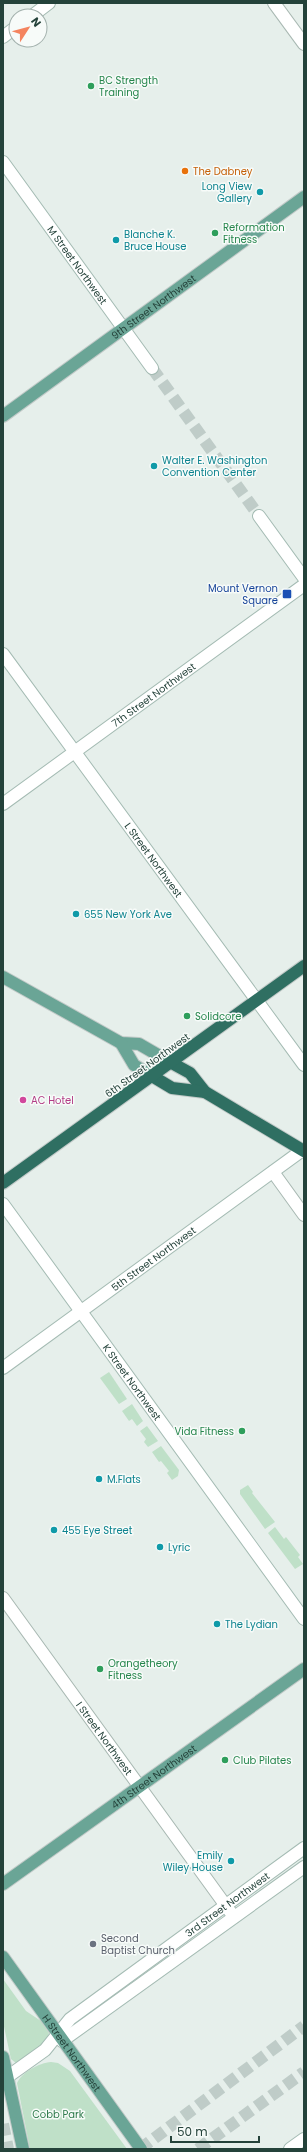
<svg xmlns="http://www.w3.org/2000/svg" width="307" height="2152" viewBox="0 0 307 2152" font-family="Poppins,sans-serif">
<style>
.green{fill:#bfe0c8}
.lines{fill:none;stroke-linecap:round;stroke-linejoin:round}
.secondary-tunnel{stroke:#bfccc8;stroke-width:12;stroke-dasharray:12 6;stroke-linecap:butt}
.highway-tunnel{stroke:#bfccc8;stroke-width:12;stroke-dasharray:12 6;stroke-linecap:butt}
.street-casing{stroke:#a8b8b2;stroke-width:14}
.secondary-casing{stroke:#a4bbb3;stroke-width:14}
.primary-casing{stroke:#c2cac8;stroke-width:14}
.highway-casing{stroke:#c2cac8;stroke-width:14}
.street{stroke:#fff;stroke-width:12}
.secondary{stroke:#fff;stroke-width:12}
.primary{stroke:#6aa596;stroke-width:12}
.highway{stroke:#2f6f62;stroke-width:12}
.leisure-dot{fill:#2e9e5b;stroke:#f7fbf9;stroke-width:1.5}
.food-dot{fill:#e8710a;stroke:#f7fbf9;stroke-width:1.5}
.culture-dot{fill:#0f9aa8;stroke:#f7fbf9;stroke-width:1.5}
.transit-dot{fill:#1a4fb4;stroke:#f7fbf9;stroke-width:1.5}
.hotel-dot{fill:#d1479c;stroke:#f7fbf9;stroke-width:1.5}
.worship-dot{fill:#6b7280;stroke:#f7fbf9;stroke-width:1.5}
.labels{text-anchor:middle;stroke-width:3;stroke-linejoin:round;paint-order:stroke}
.leisure-label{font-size:10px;fill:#27864d;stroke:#f7fbf9;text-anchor:start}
.food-label{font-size:10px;fill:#c56008;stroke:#f7fbf9;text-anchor:start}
.culture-label{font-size:10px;fill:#0d838f;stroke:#f7fbf9;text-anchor:start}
.street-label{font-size:10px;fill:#24423a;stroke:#f7fbf9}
.transit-label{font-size:10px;fill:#164399;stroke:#f7fbf9;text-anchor:end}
.hotel-label{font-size:10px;fill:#b23c85;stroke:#f7fbf9;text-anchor:start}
.worship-label{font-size:10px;fill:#5b616d;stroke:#f7fbf9;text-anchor:start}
.park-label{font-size:10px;fill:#2d7a4b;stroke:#f7fbf9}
</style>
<rect width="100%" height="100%" fill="#e6efeb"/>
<g class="green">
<polygon points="109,1372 127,1399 119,1404 100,1378"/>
<polygon points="132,1404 143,1421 137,1426 132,1419 129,1421 122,1411"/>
<polygon points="147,1426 158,1441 148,1447 144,1442 146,1439 140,1431"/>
<polygon points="161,1446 179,1470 178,1476 172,1480 167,1473 169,1471 161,1461 159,1462 152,1452"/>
<polygon points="248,1485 253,1492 252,1493 275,1522 265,1529 240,1494 240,1490"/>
<polygon points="275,1527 284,1539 286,1537 300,1555 298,1557 303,1564 295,1569 268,1533"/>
<polygon points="3,1979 26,2011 41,2021 49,2033 46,2042 16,2063 11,2059 3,2022"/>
<path d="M51 2062 58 2063 70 2071 127 2149H30L17 2083C22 2072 39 2063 51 2062Z"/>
</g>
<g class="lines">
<polyline class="secondary-tunnel" points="152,368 259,516"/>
<g class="highway-tunnel">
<polyline points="3,2124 8,2149"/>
<polyline points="140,2149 304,2026"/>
<polyline points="198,2149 304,2072"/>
</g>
<defs>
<g id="street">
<polyline points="274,3 304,44"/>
<polyline points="273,1172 304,1215"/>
<path id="s1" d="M3 1598 234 1917"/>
</g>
<g id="secondary">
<polyline points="32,16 49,3"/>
<polyline points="3,37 16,27"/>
<path id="s2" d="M3 162 152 368"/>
<polyline points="259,516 304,578"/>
<path id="s3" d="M3 654 304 1065"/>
<path id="s4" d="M3 804 304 585"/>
<path id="s5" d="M3 1204 304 1619"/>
<path id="s6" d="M3 1368 304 1149"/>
<polyline points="62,2041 304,1867"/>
<path id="s7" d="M3 2080 45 2050 70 2019 304 1848"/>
<polyline points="290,2149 304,2139"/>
</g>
<g id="primary">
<path id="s8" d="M3 416 304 197"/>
<polyline points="3,977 121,1043 139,1044 170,1062"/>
<polyline points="121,1043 134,1065 152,1076"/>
<path id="s9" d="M3 1884 304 1669"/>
<path id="s10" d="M3 1957 141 2149"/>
<polyline points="3,2057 23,2149"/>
</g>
<g id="highway">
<polyline points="170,1062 190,1073 205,1092 304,1151"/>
<polyline points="152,1076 172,1088 205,1092"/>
<polyline points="3,1183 304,966"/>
</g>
</defs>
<use href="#street" class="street-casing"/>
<use href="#secondary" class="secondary-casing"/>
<use href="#primary" class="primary-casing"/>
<use href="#highway" class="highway-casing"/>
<use href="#street" class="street"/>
<use href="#secondary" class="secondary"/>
<use href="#primary" class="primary"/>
<use href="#highway" class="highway"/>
</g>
<g class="leisure-dot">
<circle cx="91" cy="86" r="4"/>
<circle cx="215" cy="233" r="4"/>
<circle cx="187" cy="1016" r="4"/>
<circle cx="242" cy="1431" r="4"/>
<circle cx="100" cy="1669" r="4"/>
<circle cx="225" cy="1760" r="4"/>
</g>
<circle class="food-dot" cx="185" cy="171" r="4"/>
<g class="culture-dot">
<circle cx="260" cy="192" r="4"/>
<circle cx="116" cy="240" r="4"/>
<circle cx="154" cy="466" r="4"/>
<circle cx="76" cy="914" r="4"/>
<circle cx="99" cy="1479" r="4"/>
<circle cx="54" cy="1530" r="4"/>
<circle cx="160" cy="1547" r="4"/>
<circle cx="217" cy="1624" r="4"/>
<circle cx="231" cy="1861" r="4"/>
</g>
<rect class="transit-dot" x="282" y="589" width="10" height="10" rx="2"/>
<circle class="hotel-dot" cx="23" cy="1100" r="4"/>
<circle class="worship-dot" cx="93" cy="1944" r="4"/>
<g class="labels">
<g class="leisure-label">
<text x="99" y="84">BC Strength<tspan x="99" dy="12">Training</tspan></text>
<text x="223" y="231">Reformation<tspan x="223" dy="12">Fitness</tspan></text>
<text x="195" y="1020">Solidcore</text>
<text x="234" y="1435" text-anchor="end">Vida Fitness</text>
<text x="108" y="1667">Orangetheory<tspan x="108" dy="12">Fitness</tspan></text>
<text x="233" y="1764">Club Pilates</text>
</g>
<g class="food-label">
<text x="193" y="175">The Dabney</text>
</g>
<g class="culture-label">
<text x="252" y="190" text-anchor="end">Long View<tspan x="252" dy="12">Gallery</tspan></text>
<text x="124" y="238">Blanche K.<tspan x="124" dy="12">Bruce House</tspan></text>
<text x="162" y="464">Walter E. Washington<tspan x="162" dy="12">Convention Center</tspan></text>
<text x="84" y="918">655 New York Ave</text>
<text x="107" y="1483">M.Flats</text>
<text x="62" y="1534">455 Eye Street</text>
<text x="168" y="1551">Lyric</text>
<text x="225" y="1628">The Lydian</text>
<text x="223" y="1859" text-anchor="end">Emily<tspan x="223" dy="12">Wiley House</tspan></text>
</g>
<g class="street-label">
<text dy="4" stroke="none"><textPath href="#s2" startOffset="127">M Street Northwest</textPath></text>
<text dy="4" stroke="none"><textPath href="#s8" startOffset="186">9th Street Northwest</textPath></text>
<text dy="4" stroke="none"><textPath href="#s4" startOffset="186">7th Street Northwest</textPath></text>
<text dy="4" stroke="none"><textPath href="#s3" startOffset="255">L Street Northwest</textPath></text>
<text transform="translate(147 1065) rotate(-36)" y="4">6th Street Northwest</text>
<text dy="4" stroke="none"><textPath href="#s6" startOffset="186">5th Street Northwest</textPath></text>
<text dy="4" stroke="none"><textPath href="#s5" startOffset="220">K Street Northwest</textPath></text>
<text dy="4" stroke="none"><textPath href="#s1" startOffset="173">I Street Northwest</textPath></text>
<text dy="4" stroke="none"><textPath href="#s9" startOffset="185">4th Street Northwest</textPath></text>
<text dy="4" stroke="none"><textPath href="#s7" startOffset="286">3rd Street Northwest</textPath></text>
<text dy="4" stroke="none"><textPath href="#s10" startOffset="118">H Street Northwest</textPath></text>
</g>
<g class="transit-label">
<text x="278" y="592">Mount Vernon<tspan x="278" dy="12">Square</tspan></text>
</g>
<g class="hotel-label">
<text x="31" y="1104">AC Hotel</text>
</g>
<g class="worship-label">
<text x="101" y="1942">Second<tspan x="101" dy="12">Baptist Church</tspan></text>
</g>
<g class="park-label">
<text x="58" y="2118">Cobb Park</text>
</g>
</g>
<rect width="307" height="2152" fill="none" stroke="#24423a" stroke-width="8"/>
<g transform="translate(28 28) rotate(54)"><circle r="19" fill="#f7fbf9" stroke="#a3b1ad"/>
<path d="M0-3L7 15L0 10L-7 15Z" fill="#f4845f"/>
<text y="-6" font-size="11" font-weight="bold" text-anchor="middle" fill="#24423a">N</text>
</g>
<path d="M171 2136v6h88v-6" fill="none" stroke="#24423a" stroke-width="2"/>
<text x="177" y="2136" font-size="12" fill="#24423a" stroke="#f7fbf9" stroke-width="3" paint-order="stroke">50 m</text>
</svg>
